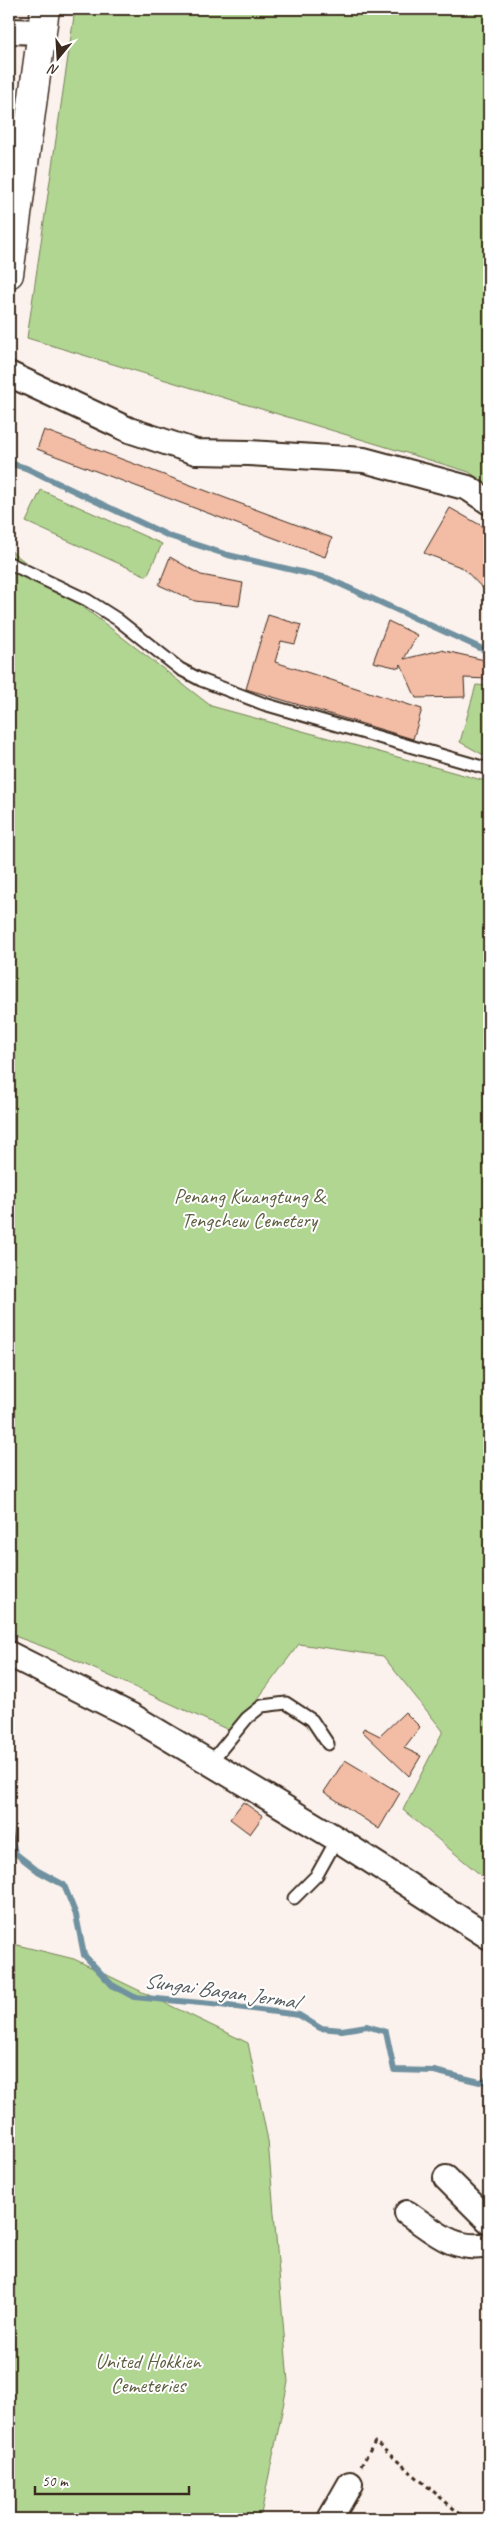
<svg xmlns="http://www.w3.org/2000/svg" width="498" height="2528" viewBox="0 0 498 2528" font-family="Caveat,sans-serif">
<style>
.green{fill:#b1d692;stroke:#768058}
.lines{fill:none;stroke-linecap:round;stroke-linejoin:round}
.stream{stroke:#7091a0;stroke-width:6}
.building{fill:#f2bca5;stroke:#3b2a1e}
.service-casing{stroke:#3b2a1e;stroke-width:15}
.minor-casing{stroke:#3b2a1e;stroke-width:28}
.secondary-casing{stroke:#3b2a1e;stroke-width:31}
.path{stroke:#3b2a1e;stroke-width:3;stroke-dasharray:4 4;stroke-linecap:butt}
.service{stroke:#fff;stroke-width:11}
.minor{stroke:#fff;stroke-width:24}
.secondary{stroke:#fff;stroke-width:28}
.labels{text-anchor:middle;stroke-width:4;stroke-linejoin:round;paint-order:stroke}
.park-label{font-size:21px;fill:#5e5e41;stroke:#fff}
.water-label{font-size:22px;font-style:italic;fill:#565d5f;stroke:#fff}
</style>
<rect width="100%" height="100%" fill="#fcf2ed"/>
<filter id="ink" filterUnits="userSpaceOnUse"><feTurbulence type="fractalNoise" baseFrequency=".02" numOctaves="2"/><feDisplacementMap in="SourceGraphic" scale="10" xChannelSelector="R" yChannelSelector="G"/><feConvolveMatrix kernelMatrix="1 2 1 2 8 2 1 2 1" color-interpolation-filters="sRGB"/></filter>
<g filter="url(#ink)">
<g class="green">
<polygon points="75,9 489,9 489,486 469,472 27,338"/>
<polygon points="41,490 162,544 147,576 26,522"/>
<polygon points="11,551 211,706 489,782 489,1882 403,1810 443,1731 383,1656 299,1644 233,1732 55,1651 9,1634 9,555"/>
<polygon points="476,685 489,686 489,758 460,742"/>
<polygon points="9,1943 74,1959 248,2043 268,2141 288,2382 260,2519 9,2519"/>
</g>
<g class="lines">
<g class="stream">
<polyline points="9,463 26,468 169,536 228,555 327,578 489,652"/>
<polyline points="9,1829 15,1853 38,1871 64,1885 76,1915 84,1955 112,1985 134,1997 212,2004 299,2015 320,2028 342,2030 367,2026 386,2032 394,2070 434,2071 480,2082 489,2079"/>
</g>
</g>
<g class="building">
<polygon points="44,430 332,538 325,557 37,449"/>
<polygon points="450,508 489,530 489,595 463,568 424,553"/>
<polygon points="170,557 201,575 243,583 239,606 195,601 159,585"/>
<polygon points="268,615 301,625 295,644 281,641 275,662 422,709 413,739 246,689"/>
<polygon points="388,621 417,635 404,659 441,650 489,661 489,679 464,678 465,697 416,698 401,664 399,668 373,662"/>
<polygon points="405,1712 420,1727 404,1748 421,1756 409,1776 362,1731 364,1728 380,1736"/>
<polygon points="345,1760 400,1793 379,1829 324,1792"/>
<polygon points="243,1802 263,1816 250,1834 230,1819"/>
</g>
<g class="lines">
<defs>
<g id="service">
<polyline points="9,563 87,600 117,619 180,669 201,680 264,704 489,769"/>
<polyline points="210,1763 247,1718 262,1706 286,1703 312,1720 328,1744"/>
<polyline points="294,1898 317,1875 337,1839"/>
</g>
<g id="minor">
<polyline points="9,31 43,32"/>
<polyline points="9,374 129,430 196,452 249,453 364,460 468,488 489,502"/>
<polyline points="9,1654 132,1716 337,1839 489,1937"/>
<polyline points="446,2178 489,2221"/>
<path d="M407 2213C435 2232 454 2252 489 2245"/>
<polyline points="330,2519 350,2484"/>
</g>
<polyline id="secondary" points="9,274 45,9"/>
</defs>
<use href="#service" class="service-casing"/>
<use href="#minor" class="minor-casing"/>
<use href="#secondary" class="secondary-casing"/>
<polyline class="path" points="361,2466 375,2442 466,2519"/>
<use href="#service" class="service"/>
<use href="#minor" class="minor"/>
<use href="#secondary" class="secondary"/>
</g>
</g>
<g class="labels">
<g class="park-label">
<text x="249" y="1203">Penang Kwangtung &amp;<tspan x="249" dy="24">Tengchew Cemetery</tspan></text>
<text x="148" y="2368">United Hokkien<tspan x="148" dy="24">Cemeteries</tspan></text>
</g>
<g class="water-label">
<text transform="translate(221 1990) rotate(8)" y="8">Sungai Bagan Jermal</text>
</g>
</g>
<rect width="498" height="2528" fill="none" stroke="#fff" stroke-width="30"/>
<rect x="15" y="15" width="468" height="2498" fill="none" stroke="#3b2a1e" stroke-width="2" filter="url(#ink)"/>
<g transform="translate(58 58) rotate(198)" stroke="#ffffff" stroke-width="4" paint-order="stroke">
<path d="M0-4L9 19L0 12L-9 19Z" fill="#3b2a1e"/>
<text y="-8" font-size="14" font-weight="bold" text-anchor="middle" fill="#3b2a1e">N</text>
</g>
<path d="M35 2486v8h154v-8" fill="none" stroke="#3b2a1e" stroke-width="2.5"/>
<text x="42" y="2486" font-size="15" fill="#3b2a1e" stroke="#ffffff" stroke-width="4" paint-order="stroke">50 m</text>
</svg>
